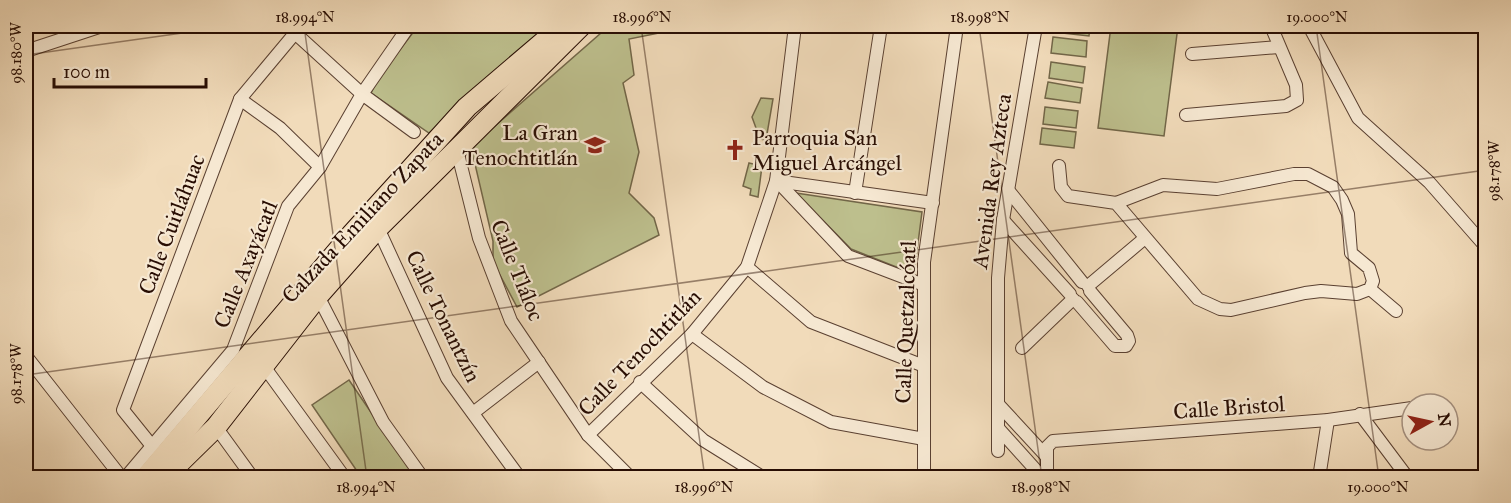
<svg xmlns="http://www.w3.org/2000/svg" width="1511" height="503" viewBox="0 0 1511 503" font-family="'IM FELL Great Primer',serif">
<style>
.green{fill:#bdbf8d;stroke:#726648;stroke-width:1.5}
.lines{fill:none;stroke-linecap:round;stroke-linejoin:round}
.street-casing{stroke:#5a4031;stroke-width:14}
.primary-casing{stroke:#280d03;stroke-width:22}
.street{stroke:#f6e8d2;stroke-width:12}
.primary{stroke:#f1dbba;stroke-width:20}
.ticks{fill:none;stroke:#280d03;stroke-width:1.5;stroke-opacity:0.45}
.labels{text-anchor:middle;stroke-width:4.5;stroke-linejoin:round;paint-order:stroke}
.poi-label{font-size:22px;fill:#280d03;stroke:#f6e8d2;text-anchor:end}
.street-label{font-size:22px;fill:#280d03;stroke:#f6e8d2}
.neatline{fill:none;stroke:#280d03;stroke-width:2}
.ticks-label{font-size:15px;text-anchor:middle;fill:#280d03}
</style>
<rect width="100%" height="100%" fill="#f1dbba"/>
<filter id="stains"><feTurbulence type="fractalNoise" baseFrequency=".00333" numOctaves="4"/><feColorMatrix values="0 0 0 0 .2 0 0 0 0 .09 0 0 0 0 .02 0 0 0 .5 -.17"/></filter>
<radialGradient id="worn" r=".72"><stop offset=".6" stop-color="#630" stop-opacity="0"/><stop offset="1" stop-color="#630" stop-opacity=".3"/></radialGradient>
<g class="green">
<polygon points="418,26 547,26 429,133 371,93 379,77"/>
<polygon points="609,26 655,26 659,33 629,39 634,75 623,83 639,152 629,193 654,218 659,235 517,307 493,262 493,241 471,147"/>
<polygon points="1055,26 1090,26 1089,36 1054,32"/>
<polygon points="1111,26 1178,26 1164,136 1098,128"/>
<polygon points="1053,37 1087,41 1086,57 1051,53"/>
<polygon points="1051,62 1085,67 1083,83 1049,78"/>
<polygon points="1048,82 1082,88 1080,103 1045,98"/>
<polygon points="761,98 773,99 766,140 754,138 756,128 752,117"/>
<polygon points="1045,107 1078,111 1076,128 1043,124"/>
<polygon points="1042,128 1076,132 1074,148 1040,144"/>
<polygon points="749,163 762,166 758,197 750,195 751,189 743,186"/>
<polygon points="796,193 922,212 914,274 851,249"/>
<polygon points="349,380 415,477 361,477 312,405"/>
</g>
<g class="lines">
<defs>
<g id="street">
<polyline points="1309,26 1358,118 1429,182 1486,247"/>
<polyline points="295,33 362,94 414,132"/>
<polyline points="26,51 102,26"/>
<polyline points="1192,54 1279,47"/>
<polyline points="240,99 280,128 320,167"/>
<polyline points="1186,115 1286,106 1297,100 1296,85 1271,26"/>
<polyline points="457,150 479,238 511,321 588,435 631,478"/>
<polyline points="1059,166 1061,187 1068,196 1116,203 1163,185 1217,189 1294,174 1308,174 1333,187 1342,200 1348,214 1351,253 1369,268 1373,281 1370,289 1357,294 1321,291 1305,293 1231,310 1220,309 1198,299 1116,203"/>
<polyline points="776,181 933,203"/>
<polyline points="778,182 848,256 924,285"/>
<polyline points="1008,190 1082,282"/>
<polyline points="855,193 881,26"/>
<polyline points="1003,220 1070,294"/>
<polyline points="378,228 447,378 520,478"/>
<polyline points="747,267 811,322 924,366"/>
<polyline points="1088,286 1145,238"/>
<polyline points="1370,289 1396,311"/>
<polyline points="318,296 383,422 423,478"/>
<polyline points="1077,302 1115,346 1126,346 1129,341 1127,335 1090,291"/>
<polyline points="692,334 763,387 831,422 924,439"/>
<polyline points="1022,348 1073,299"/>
<polyline points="26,356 122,478"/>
<polyline points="263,365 345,478"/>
<polyline points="640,382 703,440 764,478"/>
<polyline points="998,404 1047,457"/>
<polyline points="473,413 539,362"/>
<polyline points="1360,414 1408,478"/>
<polyline points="216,427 253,478"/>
<polyline points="998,428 1043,478"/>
<polyline points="588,435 692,334 747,267 776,181 795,26"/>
<polyline points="152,446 123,410 240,99 301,26"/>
<polyline points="998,451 998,278 1003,220 1036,26"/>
<polyline points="125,478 233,350 288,206 320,167 362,94 409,26"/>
<polyline points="924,478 924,262 957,26"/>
<polyline points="1047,478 1047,447 1053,441 1328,420 1412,408"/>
<polyline points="1319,478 1328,420"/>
</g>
<g id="primary">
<polyline points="145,478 351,235 467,107 562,26"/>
<polyline points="164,478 216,427 318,296 378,228 581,26"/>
</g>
</defs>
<use href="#street" class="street-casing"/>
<use href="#primary" class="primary-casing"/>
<use href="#street" class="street"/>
<use href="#primary" class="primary"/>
</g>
<path class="ticks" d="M304 26 367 478M641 26 705 478M979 26 1042 478M1316 26 1379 478M26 55 232 26M26 375 1486 170M26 445 30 478"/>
<defs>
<symbol id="school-bare" viewBox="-9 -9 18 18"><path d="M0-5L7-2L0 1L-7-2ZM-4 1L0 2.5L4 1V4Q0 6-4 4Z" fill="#8f2418" stroke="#f6e8d2" stroke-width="2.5" paint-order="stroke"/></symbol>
<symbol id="church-bare" viewBox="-9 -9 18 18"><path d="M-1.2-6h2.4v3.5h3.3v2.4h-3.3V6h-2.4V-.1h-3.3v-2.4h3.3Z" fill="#8f2418" stroke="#f6e8d2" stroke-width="2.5" paint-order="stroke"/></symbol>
</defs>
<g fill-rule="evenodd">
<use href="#school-bare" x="580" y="130" width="30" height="30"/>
<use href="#church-bare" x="720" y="135" width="30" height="30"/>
</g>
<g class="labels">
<g class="poi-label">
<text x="578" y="140">La Gran<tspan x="578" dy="25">Tenochtitlán</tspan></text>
<text x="752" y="145" text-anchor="start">Parroquia San<tspan x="752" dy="25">Miguel Arcángel</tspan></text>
</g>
<g class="street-label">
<text transform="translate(991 181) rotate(-82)" y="8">Avenida Rey Azteca</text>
<text transform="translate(362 217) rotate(-47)" y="8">Calzada Emiliano Zapata</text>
<text transform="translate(171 224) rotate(-69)" y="8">Calle Cuitláhuac</text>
<text transform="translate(245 264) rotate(-68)" y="8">Calle Axayácatl</text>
<text transform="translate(518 270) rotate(68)" y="8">Calle Tláloc</text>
<text transform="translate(444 316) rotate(64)" y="8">Calle Tonantzín</text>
<text transform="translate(905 322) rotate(-88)" y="8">Calle Quetzalcóatl</text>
<text transform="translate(639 352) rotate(-46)" y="8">Calle Tenochtitlán</text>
<text transform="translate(1229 407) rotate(-4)" y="8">Calle Bristol</text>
</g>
</g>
<rect width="1511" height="503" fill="none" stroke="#f1dbba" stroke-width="66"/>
<g transform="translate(1430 422) rotate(82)"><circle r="28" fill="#f6e8d2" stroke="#a4907f" stroke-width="1.5"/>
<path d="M0-4.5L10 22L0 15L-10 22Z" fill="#8f2418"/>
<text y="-9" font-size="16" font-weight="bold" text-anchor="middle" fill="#280d03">N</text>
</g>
<path d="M54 78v9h152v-9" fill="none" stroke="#280d03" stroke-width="3"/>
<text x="63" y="78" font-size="18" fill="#280d03" stroke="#f6e8d2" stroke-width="4.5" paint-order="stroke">100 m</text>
<rect x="33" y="33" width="1445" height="437" class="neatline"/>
<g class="ticks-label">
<text x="305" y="22">18.994°N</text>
<text x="642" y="22">18.996°N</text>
<text x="980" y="22">18.998°N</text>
<text x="1317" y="22">19.000°N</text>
<text transform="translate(16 53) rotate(-90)" y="5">98.180°W</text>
<text transform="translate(1494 171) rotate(-90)" y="5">98.178°W</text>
<text transform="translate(16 374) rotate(-90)" y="5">98.178°W</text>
<text x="366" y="492">18.994°N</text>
<text x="704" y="492">18.996°N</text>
<text x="1041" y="492">18.998°N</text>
<text x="1378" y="492">19.000°N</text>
</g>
<rect width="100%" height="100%" filter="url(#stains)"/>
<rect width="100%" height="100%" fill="url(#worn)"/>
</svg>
